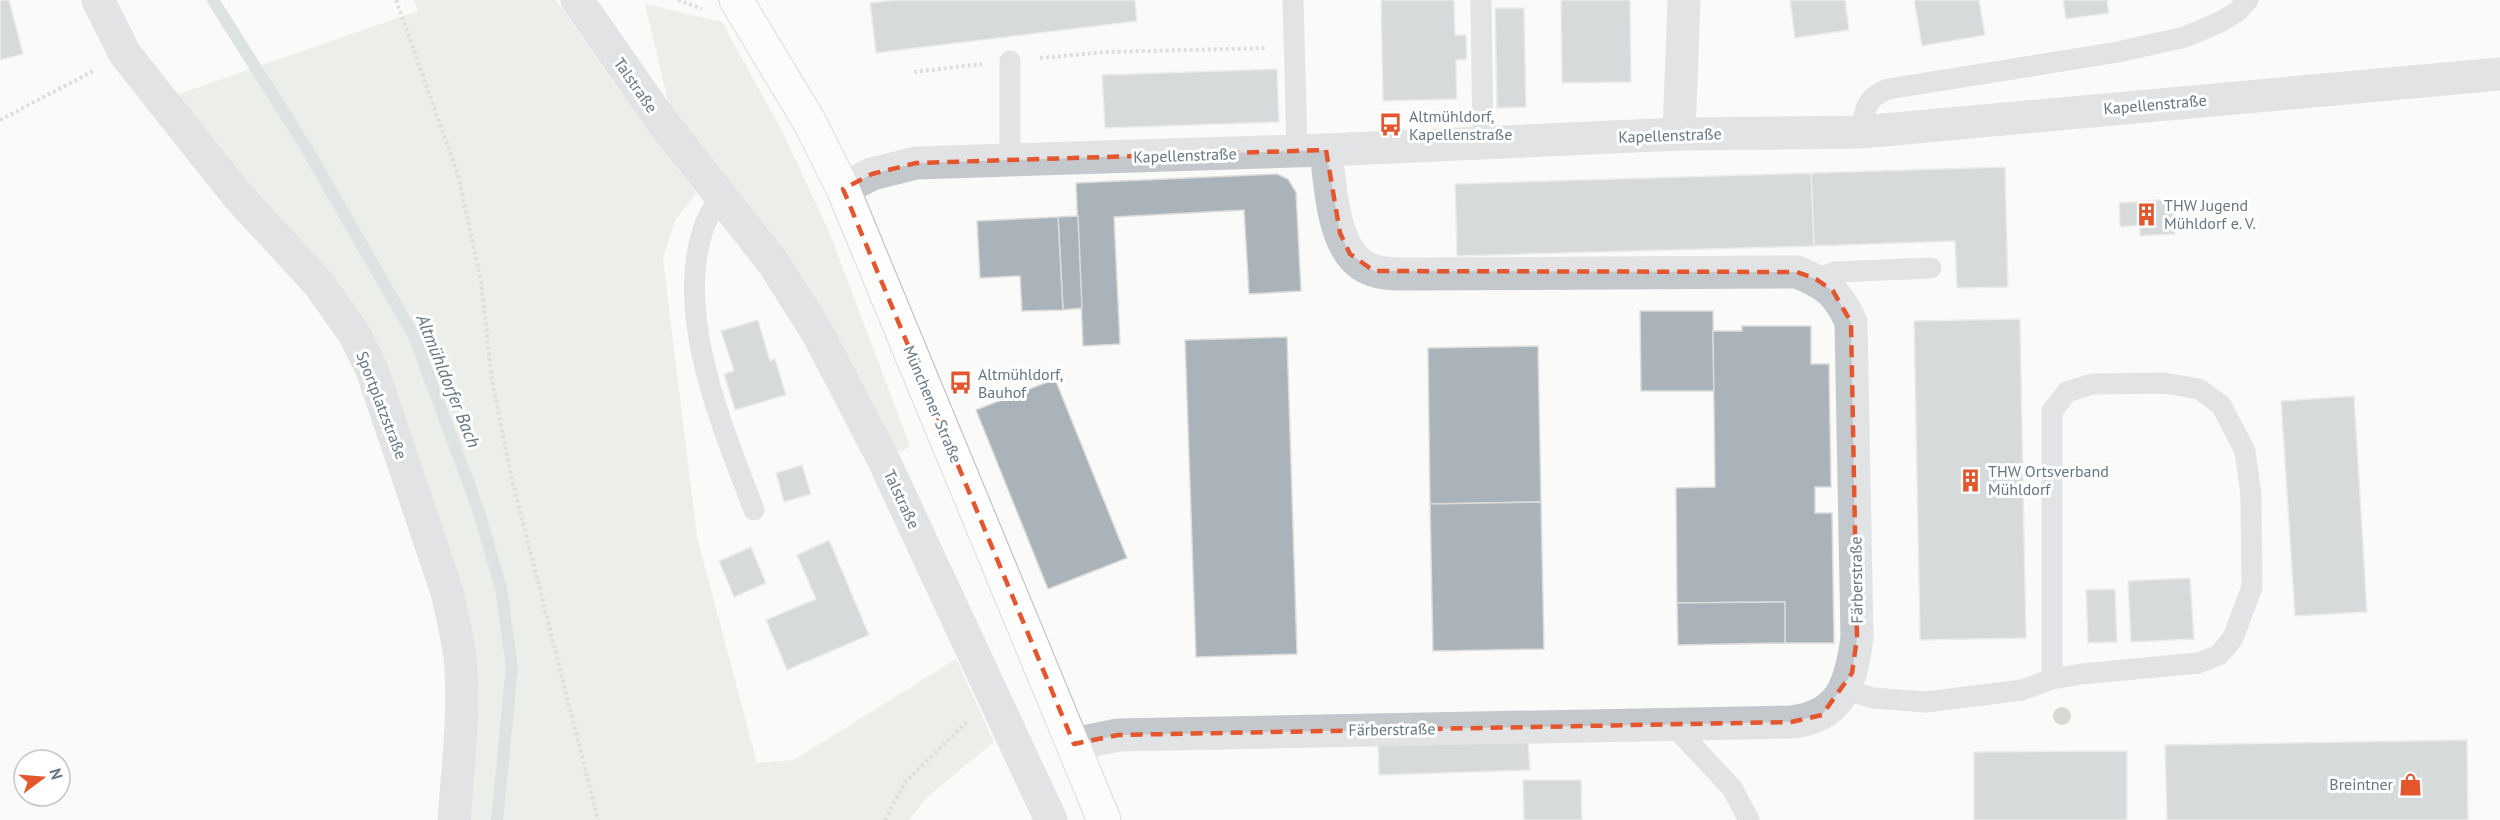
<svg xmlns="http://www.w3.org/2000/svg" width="2500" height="820" viewBox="0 0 2500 820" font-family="'PT Sans',sans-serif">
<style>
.green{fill:#dadfd7}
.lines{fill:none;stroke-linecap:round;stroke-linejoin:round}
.stream{stroke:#bbc7cb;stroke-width:12}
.building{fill:#aab3b9;stroke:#dcdcda;stroke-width:1.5}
.secondary-casing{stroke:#b3babf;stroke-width:35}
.path{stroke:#bbbfc2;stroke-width:4;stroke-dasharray:3 3;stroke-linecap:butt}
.lane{stroke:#c3c8cc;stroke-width:21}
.street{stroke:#c3c8cc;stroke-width:33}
.secondary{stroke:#fff;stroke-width:33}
.tree{fill:#aab4a7}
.marked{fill:none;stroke:#e4572e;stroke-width:4.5;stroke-dasharray:12 8;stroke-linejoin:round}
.labels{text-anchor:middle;stroke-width:6;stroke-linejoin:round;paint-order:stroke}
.street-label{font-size:16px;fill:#657683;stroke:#fff}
.poi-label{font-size:16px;fill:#657683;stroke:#fff;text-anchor:start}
.water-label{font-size:18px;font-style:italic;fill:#60757c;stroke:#fff}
</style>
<rect width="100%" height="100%" fill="#fafaf8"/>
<g class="green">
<polygon points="414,0 556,0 618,89 696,193 675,220 663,258 667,293 697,537 757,763 794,760 956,659 994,742 926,798 909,820 466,820 473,719 412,443 170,97 418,11"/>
<polygon points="645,4 722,22 783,133 830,234 910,446 901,452 886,443 671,114"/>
</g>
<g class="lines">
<polyline class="stream" points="213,0 307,149 414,336 478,509 501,588 512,667 497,820"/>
</g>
<g class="building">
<polygon points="0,0 9,0 23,54 0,60"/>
<polygon points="895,0 1135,0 1137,21 876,53 870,3"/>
<polygon points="1381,0 1454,0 1455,35 1466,35 1467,59 1456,60 1457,99 1383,101"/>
<polygon points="1561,0 1630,0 1631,82 1562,83"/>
<polygon points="1790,0 1845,0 1849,30 1795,38"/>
<polygon points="1914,0 1979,0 1985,35 1922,46"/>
<polygon points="2063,0 2107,0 2109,13 2066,19"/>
<polygon points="1495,8 1524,8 1526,107 1497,108"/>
<polygon points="1277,69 1279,122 1105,128 1102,75"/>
<polygon points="2005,167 2008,287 1957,288 1955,241 1814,246 1811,173"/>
<polygon points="1811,173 1814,246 1457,256 1455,184"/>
<polygon points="1277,174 1288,179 1296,192 1301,291 1249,294 1244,210 1114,217 1120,344 1083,346 1076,183"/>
<polygon points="2172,199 2175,234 2140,236 2140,225 2120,227 2119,203"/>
<polygon points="1078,216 1082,308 1063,310 1058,217"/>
<polygon points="1058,217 1063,310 1022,311 1020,276 980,278 977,221"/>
<polygon points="1640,311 1713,311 1714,391 1641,391"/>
<polygon points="2020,319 2026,638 1920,640 1914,321"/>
<polygon points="758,320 770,361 775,359 786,395 735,410 724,374 734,371 721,331"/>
<polygon points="1742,326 1811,326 1811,364 1829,364 1831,487 1815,487 1815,513 1832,513 1834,643 1785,643 1785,602 1677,603 1676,488 1715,487 1713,331 1742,331"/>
<polygon points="1287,337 1297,654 1196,657 1185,340"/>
<polygon points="1538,346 1541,502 1430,504 1428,348"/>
<polygon points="1055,379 1127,558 1048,589 976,410"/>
<polygon points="2354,396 2367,612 2295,616 2281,401"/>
<polygon points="802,465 811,494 784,502 776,473"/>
<polygon points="1541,502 1544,649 1433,651 1430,504"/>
<polygon points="829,540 869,635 787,670 766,620 816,599 797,555"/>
<polygon points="751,547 766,583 734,597 719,561"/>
<polygon points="2190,578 2194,639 2131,642 2128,581"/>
<polygon points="2115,589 2117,642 2088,643 2086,590"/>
<polygon points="1785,602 1785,643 1678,645 1677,603"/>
<polygon points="1528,739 1530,770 1379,775 1378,744"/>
<polygon points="2467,740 2468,820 2167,820 2165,745"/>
<polygon points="2127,751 2127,820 1974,820 1974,752"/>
<polygon points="1523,780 1581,780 1582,820 1524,820"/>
</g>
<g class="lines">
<defs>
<polyline id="secondary" points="736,0 809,121 843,189 1104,820"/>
</defs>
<use href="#secondary" class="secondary-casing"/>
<g class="path">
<polyline points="396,0 458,175 481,281 492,380 510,471 598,820"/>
<polyline points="678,0 702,9"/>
<polyline points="1040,58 1106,52 1266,48"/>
<polyline points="914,72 982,64"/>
<polyline points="0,120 95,70"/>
<polyline points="885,820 905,782 967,722"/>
</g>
<g class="lane">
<polyline points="1293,0 1297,151"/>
<polyline points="1481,0 1483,143"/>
<path d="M1861 132C1866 108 1864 99 1888 89L2118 52 2185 37 2220 22 2238 11 2248 0"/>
<polyline points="1010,160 1010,61"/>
<path d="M720 198C715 205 710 213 706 222 671 309 723 428 754 510"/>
<polyline points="1816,279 1835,272 1931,268"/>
<polyline points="1844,689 1873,698 1926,702 2022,690 2052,679 2082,674 2198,663 2219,655 2233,638 2252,587 2251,495 2245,451 2221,405 2199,389 2164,383 2092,384 2067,392 2052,411 2052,679"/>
<polyline points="1672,724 1732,788 1749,820"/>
</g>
<g class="street">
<path d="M98 0 125 54 237 195 318 283 355 335 372 370 447 592C452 614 457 635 460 657 465 711 458 766 454 820"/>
<polyline points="577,0 660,119 774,264 818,334 884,461 1051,820"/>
<polyline points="1679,134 1684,0"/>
<polyline points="843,189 872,174 916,163 1326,150 1679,134 1861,132 2500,74"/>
<path d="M1074 744 1118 735 1791 722C1842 717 1851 682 1857 638L1851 322C1838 293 1827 284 1797 272L1408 274C1392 274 1375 274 1362 265 1332 245 1330 183 1326 150"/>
</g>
<use href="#secondary" class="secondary"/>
</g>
<circle class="tree" cx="2062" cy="716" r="9"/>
<path d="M0 0H2500V820H0ZM1326 150 1340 233 1350 254 1374 271 1797 272 1816 279 1833 291 1851 322 1857 638 1852 673 1822 715 1791 722 1118 735 1074 744 843 189 872 174 916 163Z" fill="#fafaf8" fill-opacity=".55" fill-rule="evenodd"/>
<path class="marked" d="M1326 150 1340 233 1350 254 1374 271 1797 272 1816 279 1833 291 1851 322 1857 638 1852 673 1822 715 1791 722 1118 735 1074 744 843 189 872 174 916 163Z"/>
<defs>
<symbol id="bus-bare" viewBox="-9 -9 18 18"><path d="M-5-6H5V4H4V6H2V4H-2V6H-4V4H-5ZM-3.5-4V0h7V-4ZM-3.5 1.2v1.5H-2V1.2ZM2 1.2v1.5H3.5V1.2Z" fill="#e4572e" stroke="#fff" stroke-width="2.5" paint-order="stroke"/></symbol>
<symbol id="building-bare" viewBox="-9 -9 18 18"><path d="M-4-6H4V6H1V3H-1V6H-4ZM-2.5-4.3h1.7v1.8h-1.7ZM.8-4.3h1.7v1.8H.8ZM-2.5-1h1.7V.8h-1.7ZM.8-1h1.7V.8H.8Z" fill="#e4572e" stroke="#fff" stroke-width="2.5" paint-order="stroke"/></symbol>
<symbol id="shop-bare" viewBox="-9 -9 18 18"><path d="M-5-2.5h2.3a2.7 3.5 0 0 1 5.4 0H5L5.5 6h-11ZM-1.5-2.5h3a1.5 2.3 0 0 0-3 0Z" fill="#e4572e" stroke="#fff" stroke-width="2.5" paint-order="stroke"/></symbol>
</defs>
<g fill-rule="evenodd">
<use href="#bus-bare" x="1374" y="108" width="33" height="33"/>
<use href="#building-bare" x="2130" y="198" width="33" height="33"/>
<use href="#bus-bare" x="944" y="366" width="33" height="33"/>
<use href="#building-bare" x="1954" y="464" width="33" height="33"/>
<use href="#shop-bare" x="2394" y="768" width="33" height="33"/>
</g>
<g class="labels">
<g class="street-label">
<text transform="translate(636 85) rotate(55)" y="6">Talstraße</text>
<text transform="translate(2155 104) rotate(-5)" y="6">Kapellenstraße</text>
<text transform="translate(1670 135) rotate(-2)" y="6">Kapellenstraße</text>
<text transform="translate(1185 155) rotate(-2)" y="6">Kapellenstraße</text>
<text transform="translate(933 404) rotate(67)" y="6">Münchener Straße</text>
<text transform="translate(382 405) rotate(69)" y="6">Sportplatzstraße</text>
<text transform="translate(902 499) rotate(65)" y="6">Talstraße</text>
<text transform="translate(1856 580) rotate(-91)" y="6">Färberstraße</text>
<text transform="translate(1392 729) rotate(-1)" y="6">Färberstraße</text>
</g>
<g class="poi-label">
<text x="1409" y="122">Altmühldorf,<tspan x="1409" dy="18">Kapellenstraße</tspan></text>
<text x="2164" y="211">THW Jugend<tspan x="2164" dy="18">Mühldorf e. V.</tspan></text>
<text x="978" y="380">Altmühldorf,<tspan x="978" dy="18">Bauhof</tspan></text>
<text x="1988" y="477">THW Ortsverband<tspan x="1988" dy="18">Mühldorf</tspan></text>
<text x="2393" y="790" text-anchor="end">Breintner</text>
</g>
<g class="water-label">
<text transform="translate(448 381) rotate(68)" y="6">Altmühldorfer Bach</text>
</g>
</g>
<g transform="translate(42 778) rotate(74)"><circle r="28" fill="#ffffff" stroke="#c1c8cd" stroke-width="1.5"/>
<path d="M0-4.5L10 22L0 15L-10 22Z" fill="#e4572e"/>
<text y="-9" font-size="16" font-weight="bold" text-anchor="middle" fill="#657683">N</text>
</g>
</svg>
